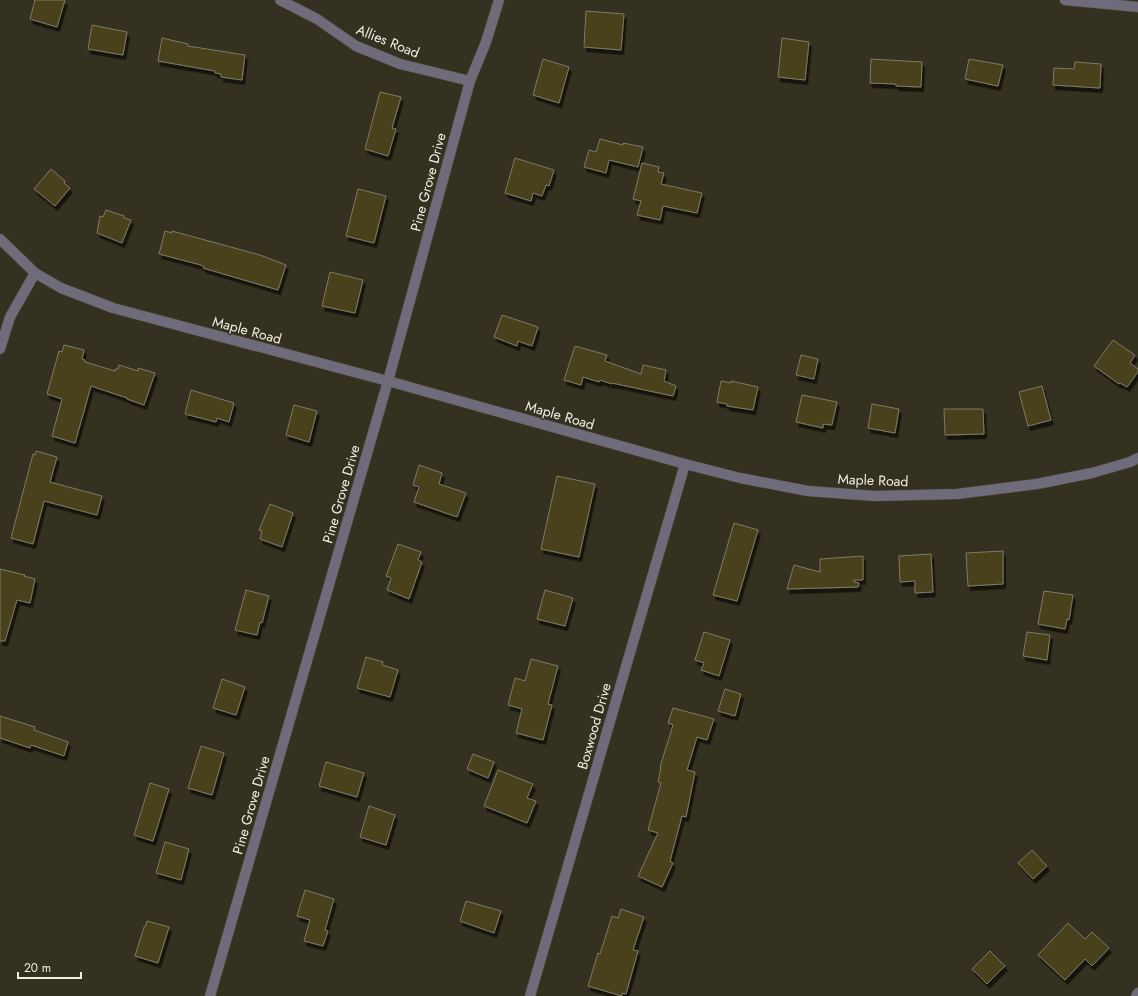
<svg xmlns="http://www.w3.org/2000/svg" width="1138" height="996" viewBox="0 0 1138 996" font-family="Jost,sans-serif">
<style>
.building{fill:#49411b;stroke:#7e7a67;filter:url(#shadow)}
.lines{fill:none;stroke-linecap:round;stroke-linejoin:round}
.street-casing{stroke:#524f3f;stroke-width:11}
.street{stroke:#706b7b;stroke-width:10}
.labels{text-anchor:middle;stroke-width:3;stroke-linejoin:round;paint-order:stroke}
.street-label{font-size:14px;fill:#f0ede3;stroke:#343120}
</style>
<defs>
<filter id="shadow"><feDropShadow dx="2.5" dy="4.5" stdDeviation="0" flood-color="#0009"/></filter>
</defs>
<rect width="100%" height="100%" fill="#343120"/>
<g class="building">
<polygon points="35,0 65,0 57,27 30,19"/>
<polygon points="586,11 624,14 621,50 584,47"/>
<polygon points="92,25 127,32 123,55 88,49"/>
<polygon points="162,38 188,44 188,46 245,55 242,80 221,77 221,74 215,73 215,71 158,61"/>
<polygon points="782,38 809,42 805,80 778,77"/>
<polygon points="543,59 569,67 559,103 533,95"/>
<polygon points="871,59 922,62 921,87 896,86 896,84 870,83"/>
<polygon points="969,59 1003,65 998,86 965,79"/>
<polygon points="1075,62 1101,64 1100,88 1053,85 1054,68 1074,69"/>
<polygon points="380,92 401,97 392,128 396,129 388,156 365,149"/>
<polygon points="600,139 623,145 623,143 643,147 638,167 609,160 606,173 584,167 589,150 596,152"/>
<polygon points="515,158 554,170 549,186 546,185 542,196 533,193 531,201 505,193"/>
<polygon points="642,163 659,167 658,172 664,173 661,184 702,193 697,213 663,206 660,220 637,215 641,201 633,199"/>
<polygon points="51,169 65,181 64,183 70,188 55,206 34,189"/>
<polygon points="358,189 386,196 374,243 346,236"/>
<polygon points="106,210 124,216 124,218 131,220 122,243 97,233 100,216 103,217"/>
<polygon points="165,231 172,233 172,231 260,255 286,265 278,290 203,268 204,267 201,265 159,254"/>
<polygon points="330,272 363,280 355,313 322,306"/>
<polygon points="502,315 538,327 532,346 518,341 517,346 494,337"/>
<polygon points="1113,340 1135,355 1130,363 1138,369 1138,372 1127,387 1120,383 1119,384 1094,366"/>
<polygon points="64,345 84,350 82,359 85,360 85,362 115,371 115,369 118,369 119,365 138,371 138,368 155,373 144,405 127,399 127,398 91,386 75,443 52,436 62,399 47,394 59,351 62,352"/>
<polygon points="575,346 607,355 605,361 641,374 643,365 666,370 664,381 676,386 673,396 612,383 612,384 600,380 599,382 583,377 581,385 564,380"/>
<polygon points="801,355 818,359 814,379 796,375"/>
<polygon points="721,381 731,383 731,381 758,387 753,410 727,406 727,404 717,402"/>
<polygon points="1042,386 1051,420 1028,426 1019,392"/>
<polygon points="191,390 234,403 229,422 217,418 216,422 185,414"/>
<polygon points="802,395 837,402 832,425 823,424 823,428 796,422"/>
<polygon points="872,404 899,409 895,433 868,428"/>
<polygon points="294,405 317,411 309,442 286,435"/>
<polygon points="944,409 983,409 984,434 945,435"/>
<polygon points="36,451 57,457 50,482 102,496 97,515 44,501 33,544 11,538 33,454 35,455"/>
<polygon points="419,465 442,473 439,484 466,493 457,517 414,502 419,487 413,485"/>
<polygon points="557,476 595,484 579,557 541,549"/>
<polygon points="270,504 293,513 282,547 260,539 262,531 259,530"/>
<polygon points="734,523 758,530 737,601 713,595"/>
<polygon points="398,544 421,552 418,560 422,562 409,599 387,590 391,578 386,576"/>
<polygon points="1003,551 1003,584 968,586 966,553"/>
<polygon points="931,554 933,592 915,593 915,581 900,582 899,556"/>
<polygon points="863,556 863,580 854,580 854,582 859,583 858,587 787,589 794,565 820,572 820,559"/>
<polygon points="0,569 25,575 24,576 35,579 30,603 17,600 5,641 0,641"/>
<polygon points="246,590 269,596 262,623 260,622 257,635 235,630"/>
<polygon points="545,590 573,598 565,626 537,619"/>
<polygon points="1044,591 1073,595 1069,620 1067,619 1065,629 1038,624"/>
<polygon points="704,632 730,640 719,676 701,670 704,663 695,660"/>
<polygon points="1027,632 1050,635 1047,660 1023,656"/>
<polygon points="366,657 383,662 382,665 398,670 390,697 357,688"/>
<polygon points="531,659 558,666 548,704 552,705 543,740 516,733 522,709 508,705 515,678 525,681"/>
<polygon points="222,679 245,687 236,715 213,708"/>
<polygon points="725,689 741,694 735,716 718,711"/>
<polygon points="673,708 714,719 707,740 697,737 687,770 695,772 686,817 682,816 670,861 673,863 662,887 638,876 658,833 648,830 661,783 658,782 661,767 660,767 673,725 668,723"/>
<polygon points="0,716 35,727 34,730 68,742 64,756 31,745 30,748 0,738"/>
<polygon points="201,746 224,753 212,795 188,788"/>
<polygon points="473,754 494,762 488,778 467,769"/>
<polygon points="326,762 364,773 357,797 319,786"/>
<polygon points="498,770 533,784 527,798 536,801 527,823 484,806"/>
<polygon points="150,783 169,789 153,841 134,835"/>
<polygon points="369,806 395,815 386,845 360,837"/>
<polygon points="165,842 189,849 181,880 156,873"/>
<polygon points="1032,850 1047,866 1033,879 1018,863"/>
<polygon points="305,890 334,899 325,930 328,931 323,946 304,941 310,920 297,916"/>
<polygon points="466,901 501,911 494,933 460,921"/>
<polygon points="621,909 644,917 633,950 638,951 626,994 622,993 622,996 588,986 598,953 600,954 612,916 618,918"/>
<polygon points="147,921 169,927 158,963 135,956 144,927 145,927"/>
<polygon points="1068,923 1085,939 1092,932 1109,948 1092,966 1085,959 1065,980 1038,955"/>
<polygon points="990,951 1005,966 987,984 972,969"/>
</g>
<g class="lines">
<defs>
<g id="street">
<polyline points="280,0 317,19 356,46 400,64 470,81"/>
<polyline points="1065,0 1138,7"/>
<polyline points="0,239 35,273 61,288 113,308 388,381 685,464 740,478 808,491 875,496 957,494 1037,484 1092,473 1130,462 1138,458"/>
<polyline points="0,349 10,317 35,273"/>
<polyline points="210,996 388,381 470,81 486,42 499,0"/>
<polyline points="530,996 685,464"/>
<polyline points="1136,996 1138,993"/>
</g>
</defs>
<use href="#street" class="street-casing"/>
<use href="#street" class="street"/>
</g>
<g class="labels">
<g class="street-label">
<text transform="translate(388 41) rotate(22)" y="5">Allies Road</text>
<text transform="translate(428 182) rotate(-75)" y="5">Pine Grove Drive</text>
<text transform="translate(247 330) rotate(15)" y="5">Maple Road</text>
<text transform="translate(560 415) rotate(16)" y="5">Maple Road</text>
<text transform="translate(873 480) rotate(2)" y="5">Maple Road</text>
<text transform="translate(341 494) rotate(-74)" y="5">Pine Grove Drive</text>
<text transform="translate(594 726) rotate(-74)" y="5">Boxwood Drive</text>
<text transform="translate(251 805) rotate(-74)" y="5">Pine Grove Drive</text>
</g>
</g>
<path d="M18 972v6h63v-6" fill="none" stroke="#f0ede3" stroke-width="2"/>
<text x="24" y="972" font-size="12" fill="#f0ede3" stroke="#343120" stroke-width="3" paint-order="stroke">20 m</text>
</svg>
